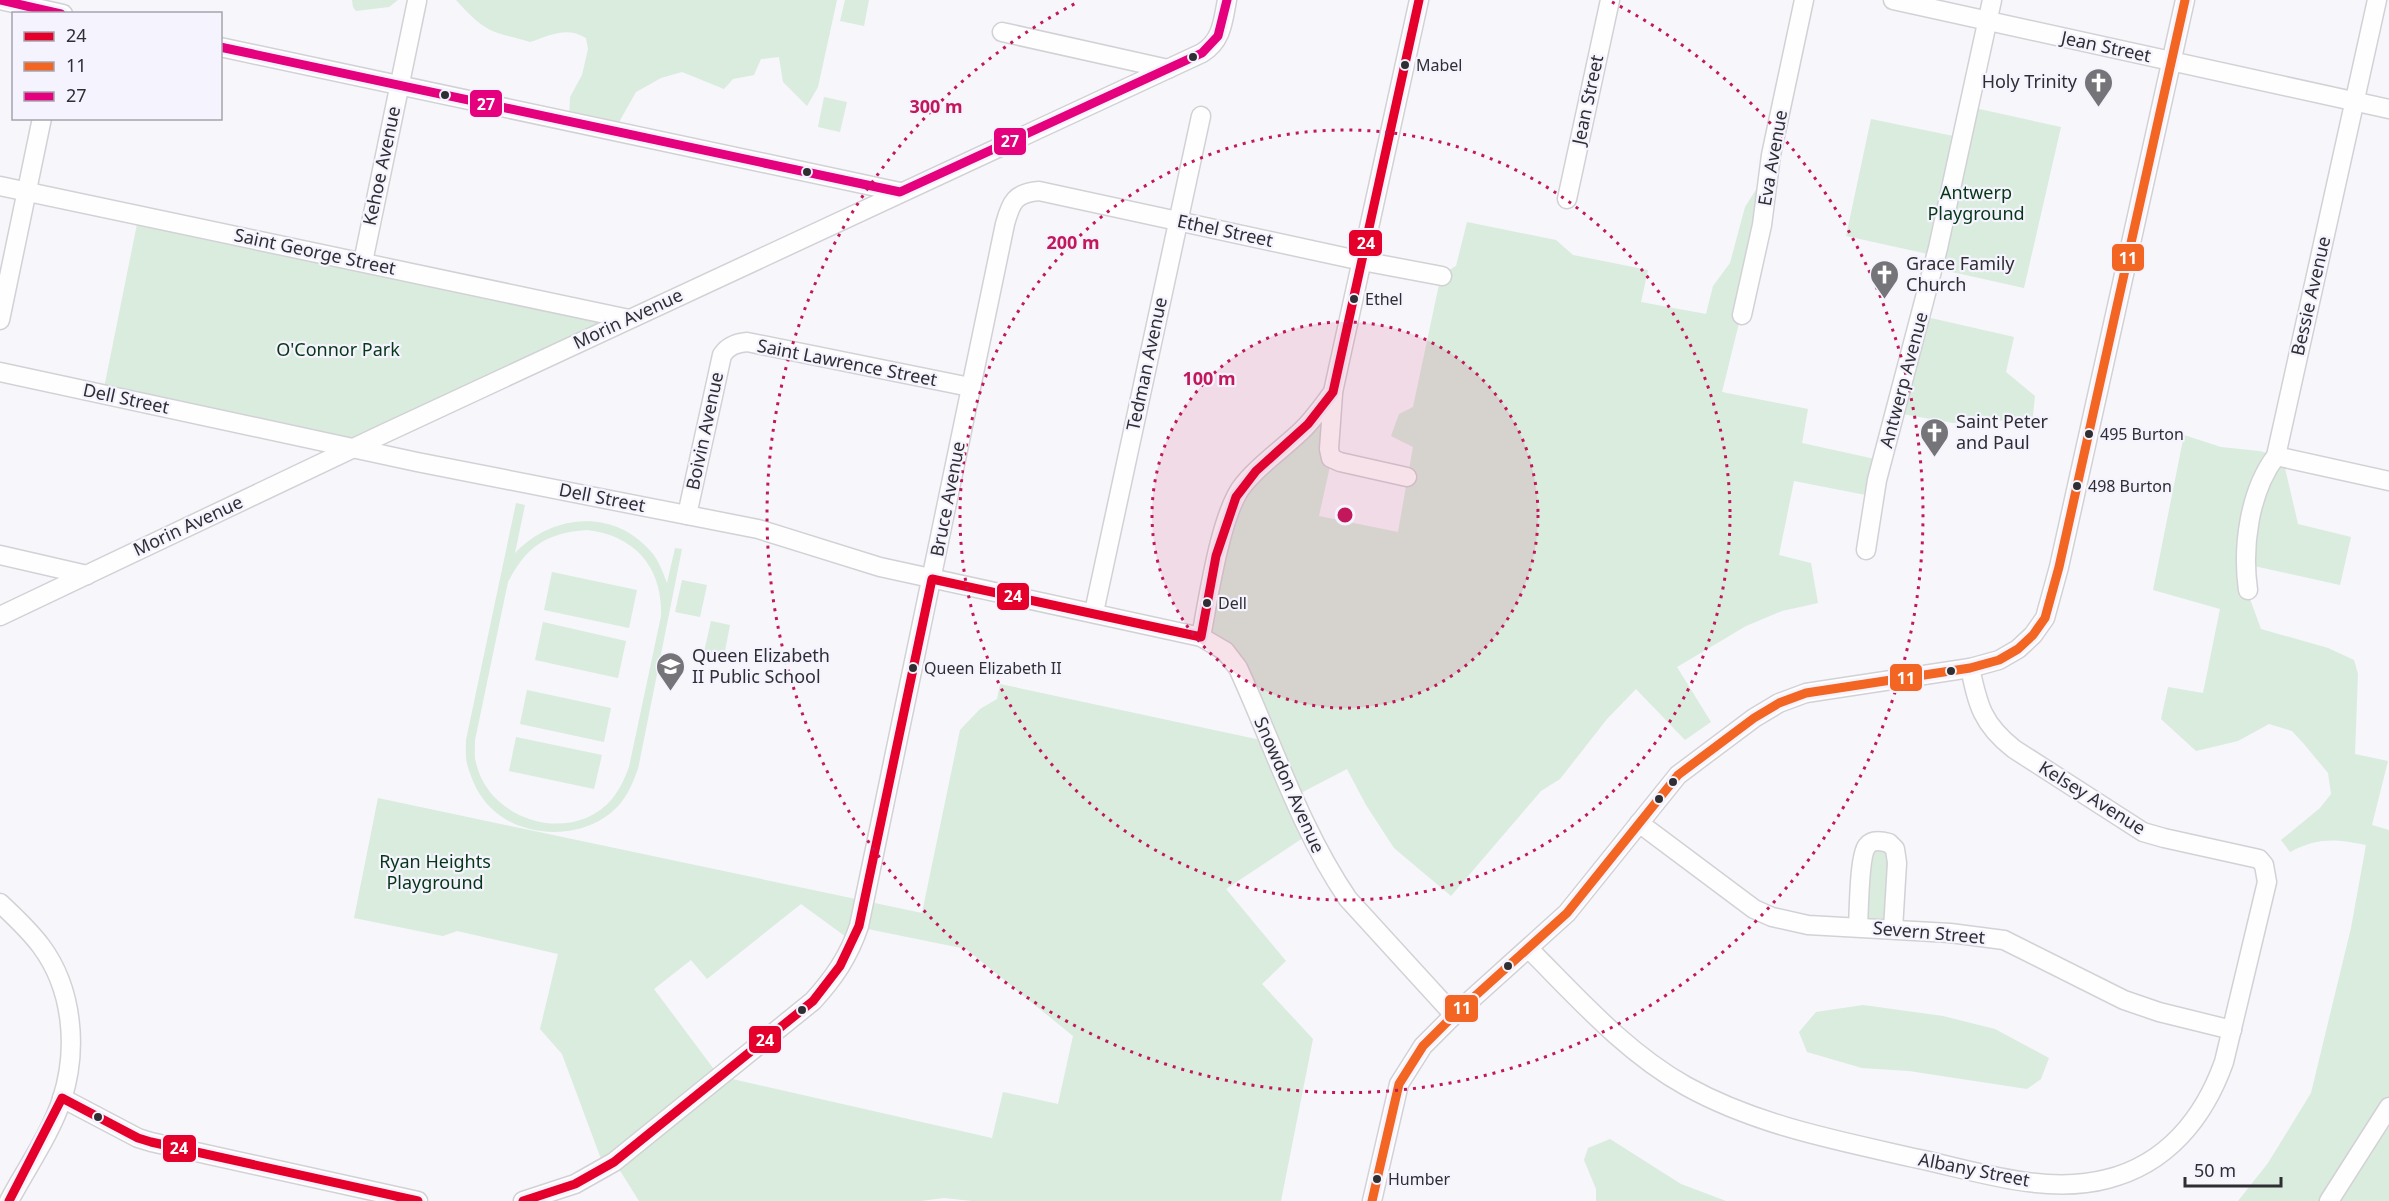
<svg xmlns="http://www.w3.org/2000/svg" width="2389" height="1201" viewBox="0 0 2389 1201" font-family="'Noto Sans',sans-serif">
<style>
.green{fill:#d9ecde;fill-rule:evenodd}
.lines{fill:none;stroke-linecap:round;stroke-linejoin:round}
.minor-casing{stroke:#d2d2d6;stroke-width:21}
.minor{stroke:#fefefe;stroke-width:18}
.bus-1-casing{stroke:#f4f3fe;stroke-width:14}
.bus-2-casing{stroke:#f4f3fe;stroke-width:14}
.bus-3-casing{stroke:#f4f3fe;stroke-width:14}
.bus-1{stroke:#e4002b;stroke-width:9}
.bus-2{stroke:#f26522;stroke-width:9}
.bus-3{stroke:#e5007d;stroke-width:9}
.ring{fill:none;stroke:#c2185b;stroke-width:3;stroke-dasharray:3 6}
.bus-dot{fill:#2f2e33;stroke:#f4f3fe;stroke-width:2}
.labels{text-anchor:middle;stroke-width:4.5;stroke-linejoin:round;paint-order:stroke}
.bus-label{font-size:16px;fill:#2f2e33;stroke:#f4f3fe;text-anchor:start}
.street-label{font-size:18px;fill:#2f2e33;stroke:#f4f3fe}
.poi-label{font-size:18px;fill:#2f2e33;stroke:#f4f3fe;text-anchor:start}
.park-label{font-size:18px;fill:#053615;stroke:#f4f3fe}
.centre{fill:#c2185b;stroke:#f4f3fe;stroke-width:3}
.ring-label{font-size:18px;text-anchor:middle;font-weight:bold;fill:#c2185b;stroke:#f4f3fe;stroke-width:4.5;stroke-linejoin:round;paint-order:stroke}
.line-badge{stroke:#f4f3fe;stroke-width:2}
.badge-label{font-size:16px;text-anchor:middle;font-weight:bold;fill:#fff}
</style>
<rect width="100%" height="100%" fill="#f6f6fb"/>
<g class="green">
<polygon points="352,0 398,0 389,7 356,11 353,7"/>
<path d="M456 0H837L818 87 807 106 783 82 779 57 761 59 754 75 733 79 724 89 682 72 661 78 636 92 614 131 569 121 570 97 582 75 588 49 586 38C567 26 550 35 530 42 519 38 509 37 498 33 481 28 468 13 456 0Z"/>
<polygon points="845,0 869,0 864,26 840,21"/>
<polygon points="824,97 847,102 840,132 818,127"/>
<polygon points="1970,107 2061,127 2024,288 1934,268 1937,256 1846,236 1871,119 1963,138"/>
<path d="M1767 178 1741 315 1722 392 1808 409 1802 443 1884 461 1876 497 1794 481 1779 555 1811 563 1818 603 1782 611 1746 626 1677 667 1711 722 1685 740 1636 689 1607 719 1560 779 1541 791 1451 896 1394 848 1366 805 1347 769 1293 797 1309 834 1226 889 1286 961 1262 984 1313 1039 1281 1201H972L944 1198 921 1201H639L614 1161 604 1167 562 1054 540 1029 558 954 457 931 443 936 354 918 378 798 922 913 960 730 980 709 997 699 1000 684 1270 742 1248 689 1202 636 1232 507 1320 412 1332 457 1319 516 1398 532 1413 447 1391 436 1399 414 1413 407 1441 275 1456 266 1467 222 1556 240 1573 255 1648 270 1641 302 1706 314 1713 286 1730 263 1745 207 1757 188ZM801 904 853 942 858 927 966 949 1073 1036 1058 1104 1003 1092 992 1138 719 1076 654 989 691 960 707 979Z"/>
<polygon points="139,214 629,317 352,447 103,393"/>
<polygon points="1922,316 2014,337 2006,372 2035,396 2032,425 1995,420 1953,423 1897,413"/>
<path d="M2184 435 2221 447 2259 451 2285 457V468L2298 524 2351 537 2340 585 2245 564 2247 591 2261 629 2328 648 2354 660 2358 674 2355 754 2388 761 2372 825 2389 830V1201H2238L2268 1163 2311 1093 2351 928 2366 845C2336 839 2318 837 2290 852L2281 840 2320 808 2331 794 2328 773 2304 744 2292 731 2269 724 2238 741 2196 751 2161 719 2168 687 2203 693 2220 609 2153 590Z"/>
<path d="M516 503 525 505 515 553C553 513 616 508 653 554 660 563 663 573 667 583L675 548 682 549 638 769C633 782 628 795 619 805 587 841 522 840 490 807 479 796 472 781 468 767 465 759 466 748 466 740ZM587 530C634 535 663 567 661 616L629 767C625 778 620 789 612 799 572 846 489 821 476 763 474 756 475 748 475 740L508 582C527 546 546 533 587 530Z"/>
<polygon points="552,572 637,590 629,628 544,610"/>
<polygon points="682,580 707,585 700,617 675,612"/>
<polygon points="711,621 730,625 724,656 704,652"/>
<polygon points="543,622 626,641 618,678 535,660"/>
<polygon points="527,690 611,708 604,742 520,724"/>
<polygon points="516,737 602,755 594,789 509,771"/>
<polygon points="1889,844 1892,927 1859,925 1866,848"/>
<polygon points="1863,1005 1943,1016 1995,1029 2049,1058 2041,1079 2027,1089 1909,1071 1862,1068 1807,1052 1799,1032 1816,1012"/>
<polygon points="1610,1139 1681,1184 1726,1201 1596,1201 1596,1189 1584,1160 1588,1148"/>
</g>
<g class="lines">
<defs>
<g id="minor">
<polyline points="0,0 63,14"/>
<polyline points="1893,0 2389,109"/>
<polyline points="1002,32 1168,69"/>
<polyline points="220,47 900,192"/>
<polyline points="0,186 629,319"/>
<polyline points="1567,199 1610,0"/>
<polyline points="363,262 417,1"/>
<polyline points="1742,315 1762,225 1771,155 1804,0"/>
<polyline points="0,320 42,118"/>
<path d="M0 372 417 462 758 529 880 567 1201 637 1225 651 1238 668C1274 746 1299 827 1348 899L1454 1015"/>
<polyline points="1333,394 1329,449 1331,458 1340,462 1407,477"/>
<polyline points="2276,456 2389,481"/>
<path d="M687 515 722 355C728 346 736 343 747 342L970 387"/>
<polyline points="1866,550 1877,480 1938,248 1992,0"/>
<polyline points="0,555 87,575"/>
<path d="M2248 590C2242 547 2249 492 2276 456L2377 0"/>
<polyline points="1094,612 1201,116"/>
<path d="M0 616 381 435 1202 53C1222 41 1223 21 1227 0"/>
<path d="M1201 637C1208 600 1221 510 1244 484 1259 465 1280 451 1298 434 1312 422 1322 407 1333 392L1419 0"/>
<polyline points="1639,823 1754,909 1772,917 1808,925 1950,933 2004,940 2124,1000 2159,1012 2232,1030"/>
<path d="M0 903C14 916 29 930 41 946 73 989 78 1049 62 1099 51 1133 26 1169 9 1201"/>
<path d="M1858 927C1859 911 1859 856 1867 846 1872 839 1882 841 1889 843L1895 849 1897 863 1893 929"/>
<path d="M1529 949C1577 997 1625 1052 1686 1086 1758 1126 1840 1141 1919 1159 1979 1172 2047 1195 2107 1179 2167 1164 2204 1118 2224 1062L2267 882 2264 865 2259 859 2164 838 2143 832 2014 749C1982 724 1978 705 1970 668"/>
<polyline points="62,1098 138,1138 151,1142 418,1201"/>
<path d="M523 1201 575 1184 614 1162 813 1001C834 978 849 956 859 926L1005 224C1011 202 1015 193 1039 191L1362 261 1442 276"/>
<polyline points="1372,1201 1399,1084 1423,1046 1454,1015 1567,913 1678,775 1754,718 1779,703 1806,693 1970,668 1999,660 2018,649 2033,635 2045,618 2059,567 2185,0"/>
<polyline points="2329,1201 2389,1107"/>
</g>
</defs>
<use href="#minor" class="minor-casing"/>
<use href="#minor" class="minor"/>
<defs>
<g id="bus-1">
<polyline points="9,1201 62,1098 138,1138 151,1142 418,1201"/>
<polyline points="523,1201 575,1184 614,1162 813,1001 840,966 859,926 932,579 1201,637 1216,556 1236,497 1256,471 1308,424 1333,392 1419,0"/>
</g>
<polyline id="bus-2" points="1372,1201 1399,1084 1423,1046 1454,1015 1567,913 1678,775 1754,718 1779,703 1806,693 1970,668 1999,660 2018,649 2033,635 2045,618 2059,567 2185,0"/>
<g id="bus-3">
<polyline points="0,0 61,14"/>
<polyline points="220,47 900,192 1202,53 1218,36 1227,0"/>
</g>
</defs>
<use href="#bus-1" class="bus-1-casing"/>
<use href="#bus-2" class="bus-2-casing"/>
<use href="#bus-3" class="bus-3-casing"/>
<use href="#bus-1" class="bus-1"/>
<use href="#bus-2" class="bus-2"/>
<use href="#bus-3" class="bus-3"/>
</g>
<circle cx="1345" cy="515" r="193" fill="#c2185b" fill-opacity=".12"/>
<g class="ring">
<circle cx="1345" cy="515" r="193"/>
<circle cx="1345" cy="515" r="385"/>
<path d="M1612 2A578 578 0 1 1 1078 2"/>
</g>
<defs>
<symbol id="church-pin" viewBox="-11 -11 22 30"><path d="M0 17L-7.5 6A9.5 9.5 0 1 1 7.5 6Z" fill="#757479" stroke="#f4f3fe"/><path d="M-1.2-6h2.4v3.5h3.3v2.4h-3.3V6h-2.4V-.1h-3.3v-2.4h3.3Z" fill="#fff"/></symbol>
<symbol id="school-pin" viewBox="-11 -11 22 30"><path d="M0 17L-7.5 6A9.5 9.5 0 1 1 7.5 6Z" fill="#757479" stroke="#f4f3fe"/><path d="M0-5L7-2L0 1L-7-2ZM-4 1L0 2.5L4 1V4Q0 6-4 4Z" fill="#fff"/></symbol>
</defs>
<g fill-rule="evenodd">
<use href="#church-pin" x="2082" y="66" width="33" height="45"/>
<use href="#church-pin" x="1868" y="258" width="33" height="45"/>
<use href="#church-pin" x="1918" y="416" width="33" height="45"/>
<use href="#school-pin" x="654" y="650" width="33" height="45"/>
</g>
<g class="bus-dot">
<circle cx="1193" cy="57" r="5"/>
<circle cx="1405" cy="65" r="5"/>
<circle cx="445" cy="95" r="5"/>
<circle cx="807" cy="172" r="5"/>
<circle cx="1354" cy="299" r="5"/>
<circle cx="2089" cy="434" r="5"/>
<circle cx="2077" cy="486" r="5"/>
<circle cx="1207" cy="603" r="5"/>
<circle cx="913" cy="668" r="5"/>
<circle cx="1951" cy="671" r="5"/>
<circle cx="1673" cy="782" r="5"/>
<circle cx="1659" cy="799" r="5"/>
<circle cx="1508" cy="966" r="5"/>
<circle cx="802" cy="1010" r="5"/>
<circle cx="98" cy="1117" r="5"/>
<circle cx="1377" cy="1179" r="5"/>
</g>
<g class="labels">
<g class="bus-label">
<text x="1416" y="71">Mabel</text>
<text x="1365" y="305">Ethel</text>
<text x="2100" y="440">495 Burton</text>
<text x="2088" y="492">498 Burton</text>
<text x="1218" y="609">Dell</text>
<text x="924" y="674">Queen Elizabeth II</text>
<text x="1388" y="1185">Humber</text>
</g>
<g class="street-label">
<text transform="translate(2106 47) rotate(12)" y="6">Jean Street</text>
<text transform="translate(1588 100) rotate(-78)" y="6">Jean Street</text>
<text transform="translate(1773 158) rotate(-80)" y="6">Eva Avenue</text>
<text transform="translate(382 166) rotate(-78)" y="6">Kehoe Avenue</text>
<text transform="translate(1225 231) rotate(12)" y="6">Ethel Street</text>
<text transform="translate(315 252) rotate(12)" y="6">Saint George Street</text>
<text transform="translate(2311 296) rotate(-77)" y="6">Bessie Avenue</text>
<text transform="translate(628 319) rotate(-25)" y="6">Morin Avenue</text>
<text transform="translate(847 363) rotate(11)" y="6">Saint Lawrence Street</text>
<text transform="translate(1147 364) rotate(-78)" y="6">Tedman Avenue</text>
<text transform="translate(1904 380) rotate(-75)" y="6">Antwerp Avenue</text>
<text transform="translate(126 399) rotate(12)" y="6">Dell Street</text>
<text transform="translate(705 431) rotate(-78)" y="6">Boivin Avenue</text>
<text transform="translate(602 498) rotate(11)" y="6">Dell Street</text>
<text transform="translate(948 499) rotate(-79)" y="6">Bruce Avenue</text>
<text transform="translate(188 526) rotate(-25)" y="6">Morin Avenue</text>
<text transform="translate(1289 785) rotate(66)" y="6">Snowdon Avenue</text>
<text transform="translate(2092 798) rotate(32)" y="6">Kelsey Avenue</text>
<text transform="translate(1929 933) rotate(5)" y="6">Severn Street</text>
<text transform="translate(1974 1170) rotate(11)" y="6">Albany Street</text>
</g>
<g class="poi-label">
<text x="2077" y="88" text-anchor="end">Holy Trinity</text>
<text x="1906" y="270">Grace Family<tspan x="1906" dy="21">Church</tspan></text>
<text x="1956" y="428">Saint Peter<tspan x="1956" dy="21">and Paul</tspan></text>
<text x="692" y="662">Queen Elizabeth<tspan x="692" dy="21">II Public School</tspan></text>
</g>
<g class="park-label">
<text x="1976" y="199">Antwerp<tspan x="1976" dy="21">Playground</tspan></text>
<text x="338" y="356">O'Connor Park</text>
<text x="435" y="868">Ryan Heights<tspan x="435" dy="21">Playground</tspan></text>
</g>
</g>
<circle cx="1345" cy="515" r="9" class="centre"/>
<g class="ring-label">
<text x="936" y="113">300 m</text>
<text x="1073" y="249">200 m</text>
<text x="1209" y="385">100 m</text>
</g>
<g class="line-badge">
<rect x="469" y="89" width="34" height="29" rx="6" fill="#e5007d"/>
<rect x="993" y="127" width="34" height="29" rx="6" fill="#e5007d"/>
<rect x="1348" y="229" width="35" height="28" rx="6" fill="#e4002b"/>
<rect x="2111" y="243" width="34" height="29" rx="6" fill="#f26522"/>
<rect x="996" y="582" width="34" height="29" rx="6" fill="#e4002b"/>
<rect x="1889" y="663" width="34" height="29" rx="6" fill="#f26522"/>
<rect x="1444" y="994" width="35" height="29" rx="6" fill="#f26522"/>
<rect x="748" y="1025" width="34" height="29" rx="6" fill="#e4002b"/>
<rect x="162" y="1134" width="35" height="29" rx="6" fill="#e4002b"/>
</g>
<g class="badge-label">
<text x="486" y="110">27</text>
<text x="1010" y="147">27</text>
<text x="1366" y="249">24</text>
<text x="2128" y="264">11</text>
<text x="1013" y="602">24</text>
<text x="1906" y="684">11</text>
<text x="1462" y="1014">11</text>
<text x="765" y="1046">24</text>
<text x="179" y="1154">24</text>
</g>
<rect x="12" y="12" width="210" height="108" fill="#f4f3fe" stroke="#a5a4ad" stroke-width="1.5"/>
<rect x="24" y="32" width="30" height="9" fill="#e4002b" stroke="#a5a4ad" stroke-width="1.5"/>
<text x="66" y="42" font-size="18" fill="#2f2e33">24</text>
<rect x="24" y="62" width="30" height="9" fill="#f26522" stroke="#a5a4ad" stroke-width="1.5"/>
<text x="66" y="72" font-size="18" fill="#2f2e33">11</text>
<rect x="24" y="92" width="30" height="9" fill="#e5007d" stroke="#a5a4ad" stroke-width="1.5"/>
<text x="66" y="102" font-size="18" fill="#2f2e33">27</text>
<path d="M2185 1177v9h96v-9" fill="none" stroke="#2f2e33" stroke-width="3"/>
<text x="2194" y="1177" font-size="18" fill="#2f2e33" stroke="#f4f3fe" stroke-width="4.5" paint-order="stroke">50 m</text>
</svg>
